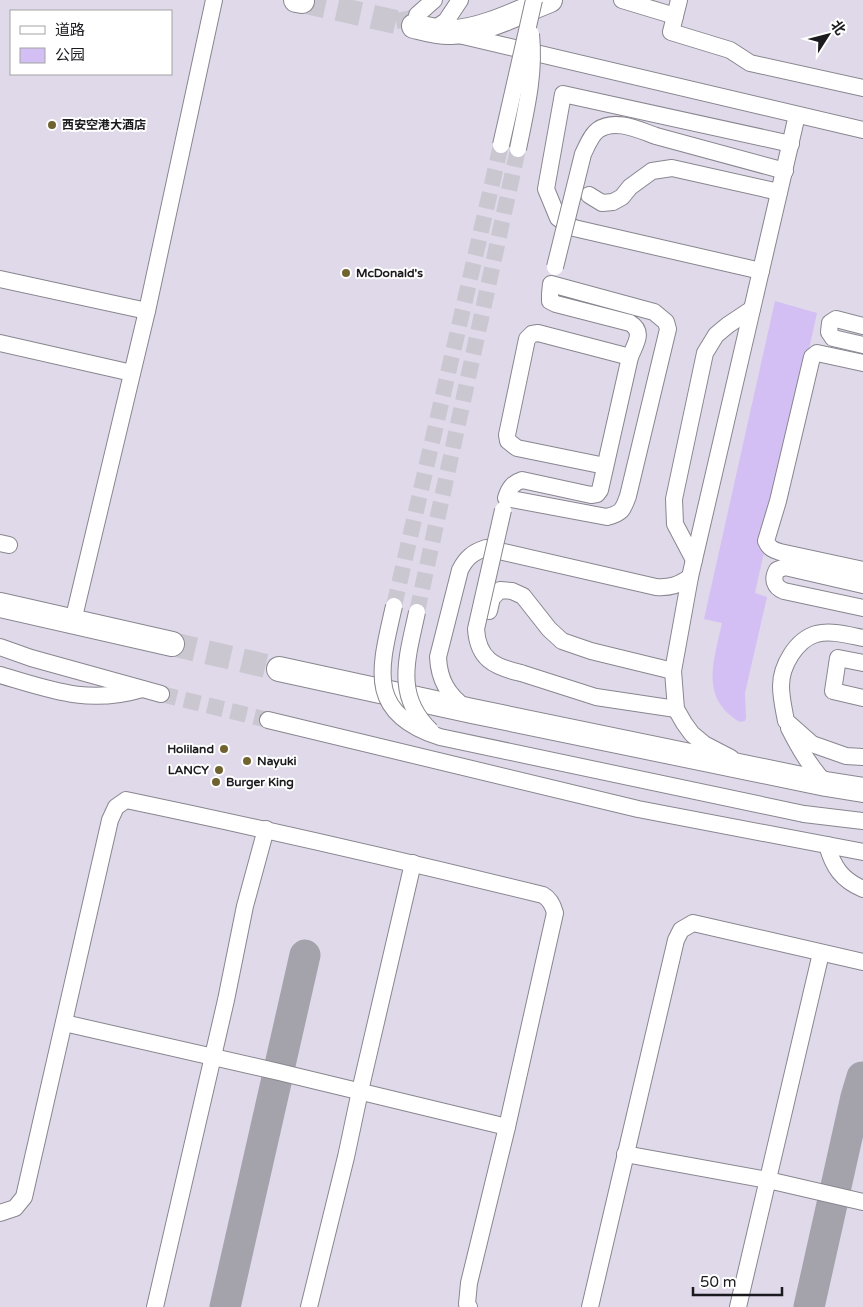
<svg xmlns="http://www.w3.org/2000/svg" width="863" height="1307" viewBox="0 0 863 1307" font-family="'Varela Round','Noto Sans SC',sans-serif">
<style>
.built{fill:#dfd9ea;fill-rule:evenodd}
.green{fill:#d3bff3}
.lines{fill:none;stroke-linecap:round;stroke-linejoin:round}
.taxiway{stroke:#a4a2aa;stroke-width:31}
.minor-tunnel{stroke:#cbc7d1;stroke-width:16;stroke-dasharray:16 8;stroke-linecap:butt}
.highway-tunnel{stroke:#cbc7d1;stroke-width:24;stroke-dasharray:24 12;stroke-linecap:butt}
.minor-casing{stroke:#89868f;stroke-width:18}
.highway-casing{stroke:#89868f;stroke-width:26}
.minor{stroke:#fff;stroke-width:16}
.highway{stroke:#fff;stroke-width:24}
.minor-bridge-casing{stroke:#89868f;stroke-width:18;stroke-linecap:butt}
.minor-bridge{stroke:#fff;stroke-width:16}
.poi-dot{fill:#706330;stroke:#fff;stroke-width:2}
.labels{text-anchor:middle;stroke-width:4;stroke-linejoin:round;paint-order:stroke}
.poi-label{font-size:12px;font-weight:bold;fill:#1b1a1e;stroke:#fff;text-anchor:start}
</style>
<rect width="100%" height="100%" fill="#eae6f1"/>
<path class="built" d="M0 0H863V1307H0ZM11 11H171V74H11Z"/>
<path class="green" d="M775 301 817 313 755 593 767 597 745 693 746 718 745 721 740 722C699 698 714 661 722 623L704 619Z"/>
<g class="lines">
<g class="taxiway">
<polyline points="225,1307 305,955"/>
<polyline points="809,1307 856,1097 862,1077"/>
</g>
<g class="minor-tunnel">
<polyline points="396,21 413,18 417,15"/>
<polyline points="394,606 501,145"/>
<polyline points="417,612 518,149"/>
<polyline points="161,694 268,720"/>
</g>
<g class="highway-tunnel">
<polyline points="302,1 414,26"/>
<polyline points="172,644 279,669"/>
</g>
<defs>
<g id="minor">
<polyline points="622,0 675,16"/>
<polyline points="679,0 671,32 730,50 750,63 863,88"/>
<polyline points="417,15 434,0"/>
<polyline points="433,30 446,21 460,0"/>
<polyline points="459,35 863,130"/>
<polyline points="656,136 785,171"/>
<polyline points="589,195 602,203 613,202 622,197 630,187 652,171 672,168 779,192"/>
<polyline points="761,271 574,228 558,218 546,189 563,94 791,144"/>
<polyline points="0,279 147,311"/>
<path d="M551 284 654 312 666 322 668 329 628 496C623 510 622 513 607 517L506 498C509 488 513 483 522 480L591 495 597 494 600 490 630 357C635 344 645 332 630 323L556 304 550 301V294Z"/>
<polyline points="863,326 836,319 830,323 829,332 833,338 863,345"/>
<polyline points="0,343 132,373"/>
<path d="M863 363 817 353 812 357 778 501 766 541C769 548 773 550 780 552L863 570"/>
<polyline points="605,466 517,448 508,441 507,435 527,339 532,334 538,333 630,357"/>
<polyline points="0,543 9,545"/>
<polyline points="694,560 675,524 674,499 705,353 716,335 728,325 752,309"/>
<path d="M863 585 785 567 777 570C772 579 774 587 784 591L863 608"/>
<polyline points="489,611 492,598 500,590 512,591 523,596 549,629 562,641 591,651 673,671"/>
<polyline points="73,621 147,311 214,0"/>
<path d="M863 638C848 635 831 630 816 634 796 640 781 666 781 686 781 698 784 710 786 721L812 744 846 756 863 757"/>
<polyline points="0,647 31,658 161,694"/>
<polyline points="863,663 838,658 833,691 863,698"/>
<polyline points="521,673 596,697 676,709"/>
<path d="M0 675C51 690 88 705 142 689"/>
<path d="M466 708C447 695 439 679 438 657L460 570C466 558 473 552 486 548L656 587C670 588 679 585 690 577"/>
<polyline points="268,720 638,809 863,852"/>
<path d="M789 728C799 748 810 767 826 784"/>
<polyline points="731,758 704,744 692,734 684,723 676,709 673,671 690,577 797,115"/>
<polyline points="804,814 863,821"/>
<path d="M827 845C833 867 842 880 863 889"/>
<polyline points="64,1023 279,1072 507,1127 469,1283 467,1304 469,1307"/>
<polyline points="625,1154 768,1180 863,1202"/>
<path d="M0 1213 15 1208 24 1197 110 820 116 807 126 800C265 829 404 861 543 895 550 899 553 905 555 913L507 1127"/>
<polyline points="155,1307 226,1000 245,906 266,829"/>
<polyline points="309,1307 346,1157 360,1091 413,863"/>
<polyline points="590,1307 676,940 681,930 693,923 863,962"/>
<polyline points="738,1307 821,953"/>
</g>
<g id="highway">
<polyline points="296,0 302,1"/>
<path d="M414 26C426 29 439 33 452 32 481 32 522 11 550 0"/>
<polyline points="0,605 172,644"/>
<polyline points="279,669 472,711 826,784 863,790"/>
</g>
</defs>
<use href="#minor" class="minor-casing"/>
<use href="#highway" class="highway-casing"/>
<use href="#minor" class="minor"/>
<use href="#highway" class="highway"/>
<defs>
<g id="minor-bridge">
<polyline points="501,145 534,0"/>
<path d="M518 149C526 109 535 75 531 34"/>
<path d="M555 267 583 154C587 146 591 135 598 130 615 118 639 130 656 136"/>
<path d="M503 510 476 629C478 659 494 667 521 673"/>
<path d="M394 606C380 668 365 713 440 737L804 814"/>
<path d="M417 612C408 656 393 695 431 731"/>
</g>
</defs>
<use href="#minor-bridge" class="minor-bridge-casing"/>
<use href="#minor-bridge" class="minor-bridge"/>
</g>
<g class="poi-dot">
<circle cx="52" cy="125" r="5"/>
<circle cx="346" cy="273" r="5"/>
<circle cx="224" cy="749" r="5"/>
<circle cx="247" cy="761" r="5"/>
<circle cx="219" cy="770" r="5"/>
<circle cx="216" cy="782" r="5"/>
</g>
<g class="labels">
<g class="poi-label">
<text x="62" y="129">西安空港大酒店</text>
<text x="356" y="277">McDonald's</text>
<text x="214" y="753" text-anchor="end">Holiland</text>
<text x="257" y="765">Nayuki</text>
<text x="209" y="774" text-anchor="end">LANCY</text>
<text x="226" y="786">Burger King</text>
</g>
</g>
<rect x="10" y="10" width="162" height="65" fill="#ffffff" stroke="#a4a3a5"/>
<rect x="20" y="26" width="25" height="8" fill="#ffffff" stroke="#a4a3a5"/>
<text x="55" y="35" font-size="15" fill="#1b1a1e">道路</text>
<rect x="20" y="48" width="25" height="15" fill="#d3bff3" stroke="#a4a3a5"/>
<text x="55" y="60" font-size="15" fill="#1b1a1e">公园</text>
<g transform="translate(828 35) rotate(54)" stroke="#ffffff" stroke-width="4" paint-order="stroke">
<path d="M0-4L9 19L0 12L-9 19Z" fill="#1b1a1e"/>
<text y="-8" font-size="14" font-weight="bold" text-anchor="middle" fill="#1b1a1e">北</text>
</g>
<path d="M693 1287v8h89v-8" fill="none" stroke="#1b1a1e" stroke-width="2.5"/>
<text x="700" y="1287" font-size="15" fill="#1b1a1e" stroke="#ffffff" stroke-width="4" paint-order="stroke">50 m</text>
</svg>
